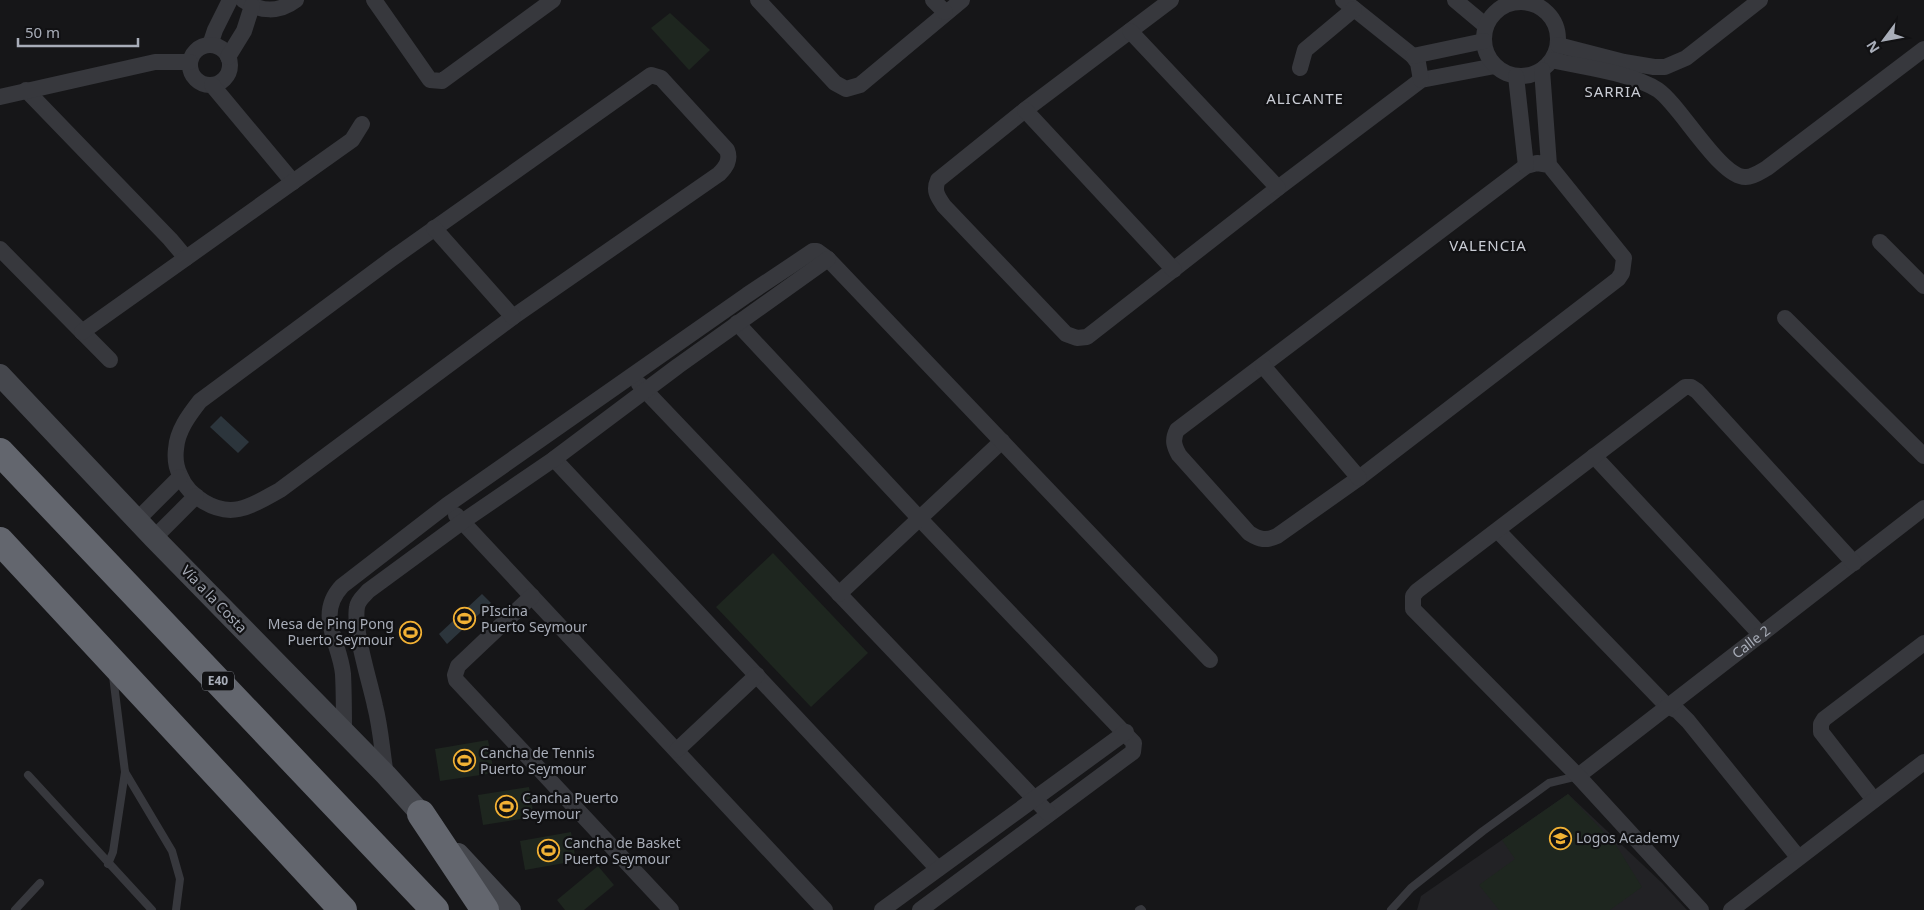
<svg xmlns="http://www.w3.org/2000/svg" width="1924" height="910" viewBox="0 0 1924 910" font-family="'Noto Sans',sans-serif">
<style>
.built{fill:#222225}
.green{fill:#1e261f}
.water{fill:#2c353c}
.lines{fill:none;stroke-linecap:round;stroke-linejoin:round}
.lane{stroke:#37383d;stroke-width:8}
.street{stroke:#37383d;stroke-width:16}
.secondary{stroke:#45474d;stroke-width:22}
.highway{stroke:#63666e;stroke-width:28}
.labels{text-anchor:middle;stroke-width:4.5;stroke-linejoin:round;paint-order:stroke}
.shield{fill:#111113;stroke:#7b7e86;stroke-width:1}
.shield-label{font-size:12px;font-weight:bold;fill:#a8adb8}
.street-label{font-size:14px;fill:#a8adb8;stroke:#111113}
.poi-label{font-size:14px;fill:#a8adb8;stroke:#111113;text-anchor:start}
.neighbourhood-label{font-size:15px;letter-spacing:1px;fill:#c9ccd4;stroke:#111113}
</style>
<rect width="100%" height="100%" fill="#161618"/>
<polygon class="built" points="1568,794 1662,883 1687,910 1417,910 1421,896"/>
<g class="green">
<polygon points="670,13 710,50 689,70 651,28"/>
<polygon points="773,553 868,653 811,707 716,607"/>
<polygon points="488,740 494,773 440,781 435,749"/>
<polygon points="529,787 534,817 483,825 478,795"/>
<polygon points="1568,794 1616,845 1642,887 1610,910 1499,910 1479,885 1515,859 1502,840"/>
<polygon points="571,832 576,861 525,870 520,841"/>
<polygon points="598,866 614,885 584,910 565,910 557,900"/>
</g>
<g class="water">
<polygon points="221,416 249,442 238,453 210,427"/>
<polygon points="482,594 491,603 447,644 439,634"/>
</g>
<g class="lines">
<g class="lane">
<polyline points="113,676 125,772 172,851 180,879 176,910"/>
<polyline points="28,775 152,910"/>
<polyline points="108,864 113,852 125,772"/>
<polyline points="15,910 40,883"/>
<polyline points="1139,910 1141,909 1142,910"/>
<polyline points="1391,910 1411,888 1483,831 1549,783 1578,776"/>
</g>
<g class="street">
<path d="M243 0C260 12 279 13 296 0"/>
<polyline points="374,0 430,80 442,81 553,0"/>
<polyline points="758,0 835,83 846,89 860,85 962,0"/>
<polyline points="933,0 945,12"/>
<path d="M1171 0 1025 110 938 180C933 191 938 197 944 206L1066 334 1077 338 1087 337 1278 188 1421 80 1495 66"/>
<polyline points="1343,0 1413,56 1418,63 1421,80"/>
<polyline points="1455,0 1486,26"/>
<circle cx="1521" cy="39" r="37"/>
<polyline points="1130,31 1278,188"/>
<polyline points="210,45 215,30 230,0"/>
<polyline points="1558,45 1624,62 1654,67 1665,67 1686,58 1760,0"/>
<circle cx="210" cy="65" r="20"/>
<polyline points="1413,56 1484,41"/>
<polyline points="228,57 244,31 252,6"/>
<path d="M1552 60C1586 68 1629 72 1658 90 1680 105 1721 179 1746 177 1753 177 1760 172 1767 168L1924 49"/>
<polyline points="1300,68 1305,50 1354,9"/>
<path d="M1542 70 1549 165 1624 258 1622 273 1618 279 1359 478 1277 536C1266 541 1260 540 1249 533L1179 455C1174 446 1172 440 1177 430L1526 166 1537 163 1549 165"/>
<path d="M651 75 661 78 727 150C731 160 726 167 719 174L513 317 280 490C267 497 254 506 239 509 216 514 188 496 180 475 176 467 175 457 176 449 177 431 189 415 200 401L390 260Z"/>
<polyline points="1516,76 1526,166"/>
<polyline points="212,85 293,182"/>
<polyline points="26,90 170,239 186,258"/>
<polyline points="0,97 155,62 190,62"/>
<polyline points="1025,110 1174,270"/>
<polyline points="434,228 513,317"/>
<polyline points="1880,242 1924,286"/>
<polyline points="0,249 110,360"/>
<polyline points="1785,318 1924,456"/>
<polyline points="737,323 919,518 1134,743 1133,752 920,910"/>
<polyline points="82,332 352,140 362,124"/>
<polyline points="1263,366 1359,478"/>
<polyline points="639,384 1049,814"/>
<polyline points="1594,456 1761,635"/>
<polyline points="554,459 938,869"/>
<polyline points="456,515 825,910"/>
<polyline points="137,520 180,477"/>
<polyline points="1498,531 1667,706 1678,711 1688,721 1798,857"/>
<polyline points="154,538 196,496"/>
<polyline points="839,594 1002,441"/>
<polyline points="532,596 458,666 455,675 456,680 671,910"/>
<path d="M344 733C344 713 344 694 343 674 340 642 315 615 342 586L447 505 747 295 813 251H817L828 259 1210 660"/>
<polyline points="677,750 757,675"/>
<path d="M386 775C382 752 381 729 375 706 370 682 353 630 357 607 358 600 364 596 368 591L462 522 554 459 678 366 828 259"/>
<path id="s1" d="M1578 776 1924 508"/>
<polyline points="1874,800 1821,732 1821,724 1824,719 1924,643"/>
<polyline points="882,910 1126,732"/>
<polyline points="1701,910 1578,776 1413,609 1413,596 1417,591 1685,387 1691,387 1697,391 1854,563"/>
<polyline points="1731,910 1924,762"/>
</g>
<g class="secondary">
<polyline points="0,375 154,538 386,775 433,827"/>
<polyline points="458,854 510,910"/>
</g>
<g class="highway">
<polyline points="0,452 435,910"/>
<polyline points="0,541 343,910"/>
<polyline points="421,814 485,910"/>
</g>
</g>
<defs>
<symbol id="stadium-ring" viewBox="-11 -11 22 22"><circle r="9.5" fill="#111113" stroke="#f2b134" stroke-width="1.5"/><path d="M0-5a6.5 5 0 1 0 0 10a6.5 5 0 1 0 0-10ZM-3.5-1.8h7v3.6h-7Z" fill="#f2b134"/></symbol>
<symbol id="university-ring" viewBox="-11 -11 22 22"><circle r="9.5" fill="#111113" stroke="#f2b134" stroke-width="1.5"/><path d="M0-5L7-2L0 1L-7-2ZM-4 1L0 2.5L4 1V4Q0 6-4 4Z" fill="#f2b134"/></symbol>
</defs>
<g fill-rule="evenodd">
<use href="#stadium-ring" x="452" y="606" width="25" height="25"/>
<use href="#stadium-ring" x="398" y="620" width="25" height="25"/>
<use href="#stadium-ring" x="452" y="748" width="25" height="25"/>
<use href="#stadium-ring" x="494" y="794" width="25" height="25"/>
<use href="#university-ring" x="1548" y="826" width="25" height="25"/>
<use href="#stadium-ring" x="536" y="838" width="25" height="25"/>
</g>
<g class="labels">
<rect class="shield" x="202" y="671.5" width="32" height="19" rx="4"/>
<g class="shield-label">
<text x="218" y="685">E40</text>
</g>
<g class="street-label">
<text transform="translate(214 599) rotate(46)" y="5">Vía a la Costa</text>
<text dy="5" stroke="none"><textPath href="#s1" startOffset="219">Calle 2</textPath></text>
</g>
<g class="poi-label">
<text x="481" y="616">PIscina<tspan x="481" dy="16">Puerto Seymour</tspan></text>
<text x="394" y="629" text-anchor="end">Mesa de Ping Pong<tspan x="394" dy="16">Puerto Seymour</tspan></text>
<text x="480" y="758">Cancha de Tennis<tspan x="480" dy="16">Puerto Seymour</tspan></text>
<text x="522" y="803">Cancha Puerto<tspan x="522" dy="16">Seymour</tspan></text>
<text x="1576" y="843">Logos Academy</text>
<text x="564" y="848">Cancha de Basket<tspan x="564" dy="16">Puerto Seymour</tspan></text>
</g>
<g class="neighbourhood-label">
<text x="1613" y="97">SARRIA</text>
<text x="1305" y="104">ALICANTE</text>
<text x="1488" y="251">VALENCIA</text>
</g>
</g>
<g transform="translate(1884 40) rotate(238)" stroke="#111113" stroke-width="4" paint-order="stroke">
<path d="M0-4L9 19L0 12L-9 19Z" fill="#a8adb8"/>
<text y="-8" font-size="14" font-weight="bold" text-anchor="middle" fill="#a8adb8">N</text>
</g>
<path d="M18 38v8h120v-8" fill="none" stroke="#a8adb8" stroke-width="2.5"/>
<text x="25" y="38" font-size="15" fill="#a8adb8" stroke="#111113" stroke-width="4" paint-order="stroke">50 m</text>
</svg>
